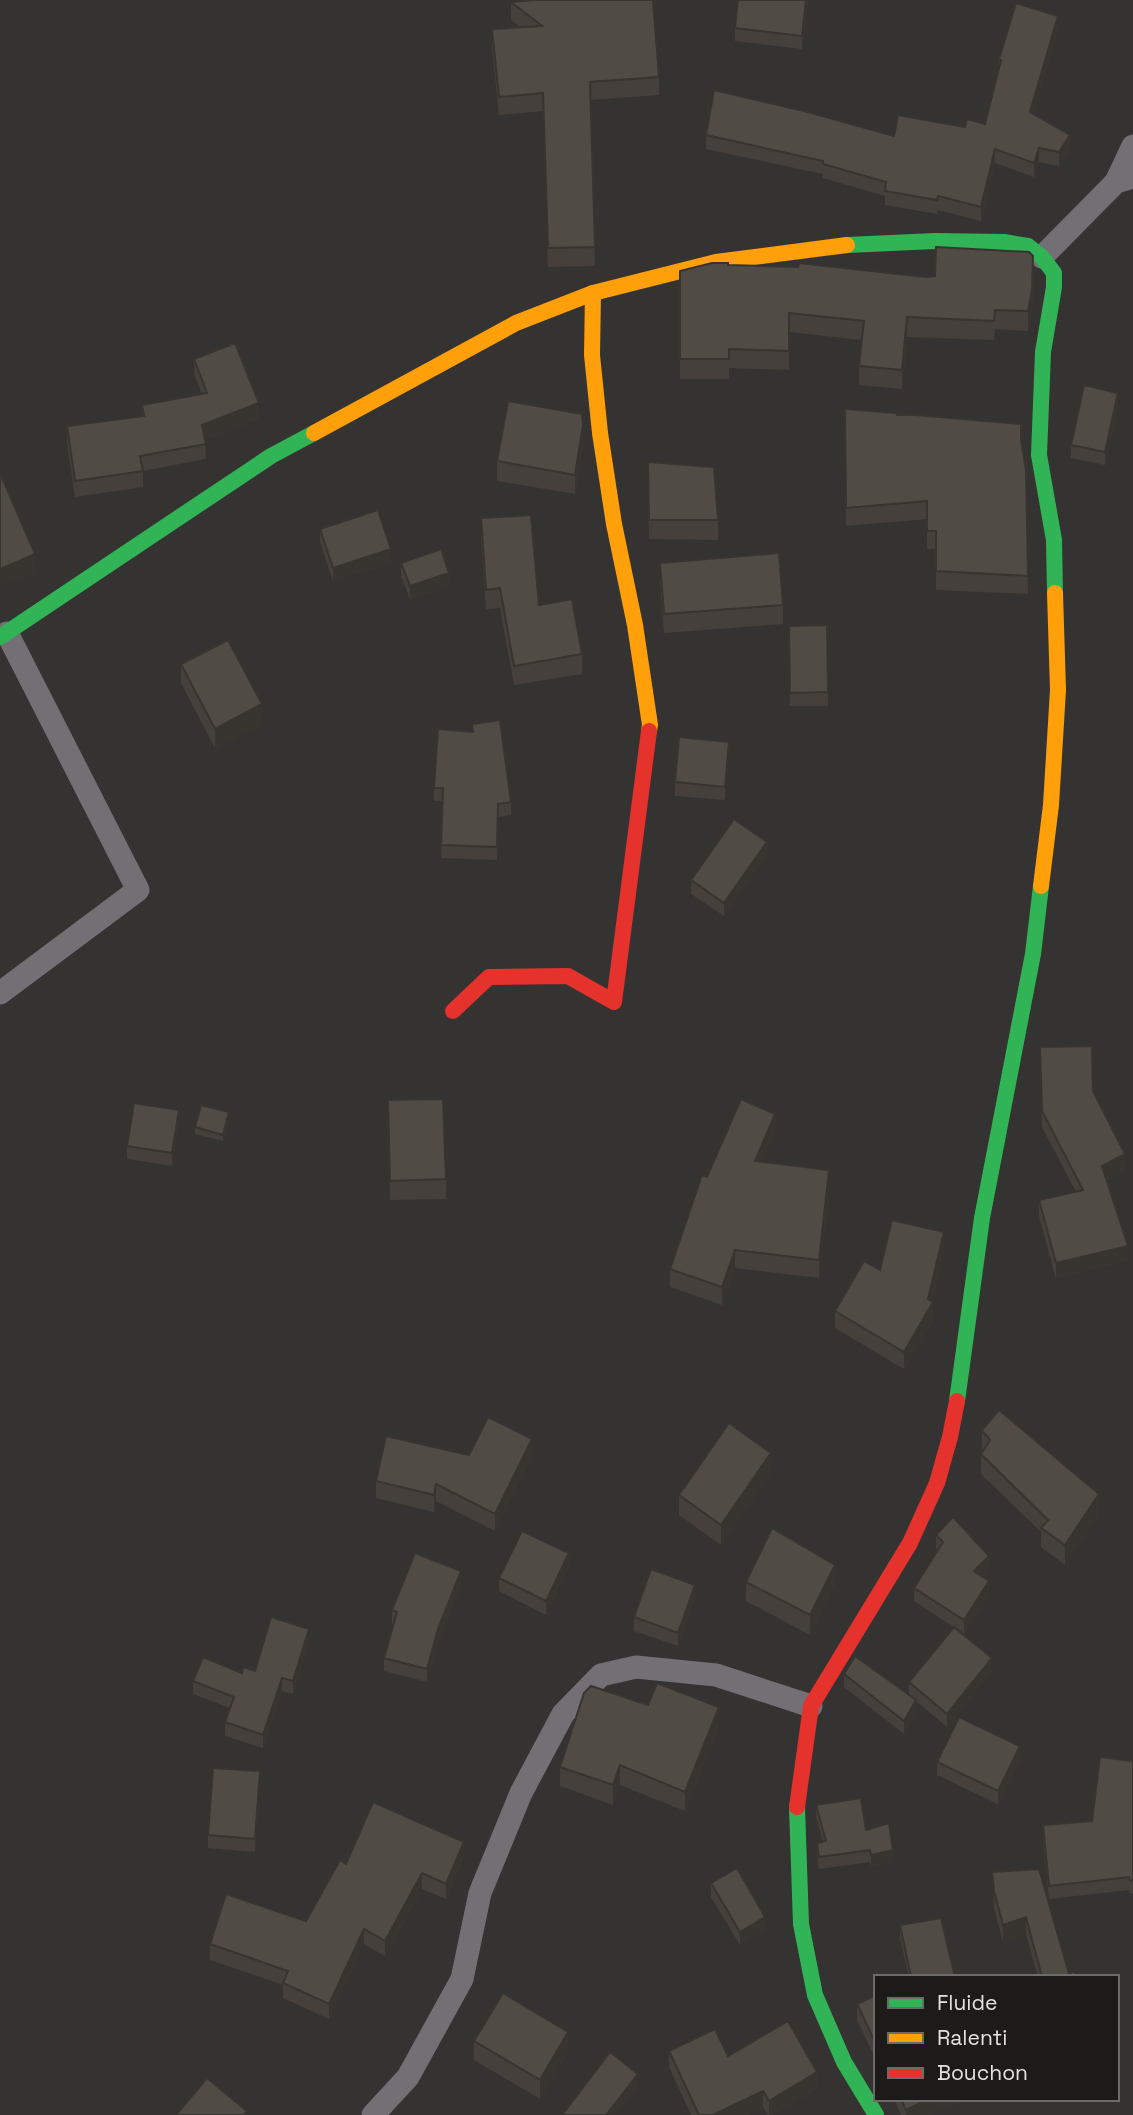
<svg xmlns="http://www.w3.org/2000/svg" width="1133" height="2115" viewBox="0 0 1133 2115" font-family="'Space Grotesk',sans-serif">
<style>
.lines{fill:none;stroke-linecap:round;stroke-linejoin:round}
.street{stroke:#727074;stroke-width:23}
.fast{stroke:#30b455;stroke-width:16}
.slow{stroke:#ff9f0a;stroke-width:16}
.jam{stroke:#e5322d;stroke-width:16}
.wall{fill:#45403b}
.shaded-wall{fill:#383430}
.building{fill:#504b45;stroke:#383430;stroke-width:2}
</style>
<rect width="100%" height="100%" fill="#353332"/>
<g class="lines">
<g class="street">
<polyline points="1116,182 1133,146"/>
<polyline points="1042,257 1116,182 1133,177"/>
<polyline points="0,993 138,890 7,633"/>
<polyline points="373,2115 408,2077 462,1979 480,1893 521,1793 563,1714 601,1675 636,1667 716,1675 811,1706"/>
</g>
<g class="fast">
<polyline points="847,245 935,241 1004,242 1028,246 1042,257 1054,273 1054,287 1043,352 1039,455 1054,540 1055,593"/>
<polyline points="0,637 271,456 314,433"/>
<polyline points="957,1401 982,1218 1033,954 1041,886"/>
<polyline points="797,1807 801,1924 815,1995 844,2062 876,2115"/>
</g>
<g class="slow">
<polyline points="593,293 592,355 600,433 614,524 635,625 650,725 649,731"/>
<polyline points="314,433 516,323 593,293 716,262 847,245"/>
<polyline points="1041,886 1051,805 1058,690 1055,593"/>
</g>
<g class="jam">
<polyline points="453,1011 489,977 568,976 614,1002 649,731"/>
<polyline points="797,1807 811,1706 910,1543 937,1483 950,1437 957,1401"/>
</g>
</g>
<g class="wall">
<polygon points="808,0 802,49 735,41 735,28"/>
<polygon points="511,2 659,77 659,95 591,100 595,266 548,267 543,111 499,115 492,47 492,29 520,27 511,20"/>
<polygon points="1058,30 1033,114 1070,149 1059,166 1039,162 1034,177 995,163 981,221 938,210 937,214 885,205 885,196 823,178 823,174 706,149 706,135 894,136 985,124 999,68 999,59"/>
<polygon points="728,265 926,277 1033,275 1032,309 1028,331 995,329 994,340 907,337 902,389 859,385 859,366 862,340 789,332 789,370 729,368 729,379 680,379 680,271"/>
<polygon points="194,359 259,419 205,440 206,459 143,471 143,487 75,497 67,442 67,426 142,416 142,405 202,394 194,374"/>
<polygon points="1118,406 1105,465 1071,458 1071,445"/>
<polygon points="845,409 897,415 1021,440 1026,470 1028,594 936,590 936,549 927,549 927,519 846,526"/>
<polygon points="583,445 575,494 497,481 497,461"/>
<polygon points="648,482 718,520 718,540 649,539"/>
<polygon points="481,518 539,605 582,654 582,674 514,685 500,608 486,609 481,538"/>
<polygon points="320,529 391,563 333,581 320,542"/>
<polygon points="401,563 449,586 410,599 401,576"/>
<polygon points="660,563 783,605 783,624 664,633 660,582"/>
<polygon points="827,625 828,706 790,706 789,626"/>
<polygon points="181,664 262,724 215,748 181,683"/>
<polygon points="472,724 511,802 511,815 498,817 497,860 441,858 442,801 434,801 434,788 472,732"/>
<polygon points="729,755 725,800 675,796 675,782"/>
<polygon points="767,855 724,916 691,894 691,880"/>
<polygon points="1040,1047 1093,1091 1125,1170 1107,1180 1128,1261 1056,1279 1039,1216 1039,1200 1076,1192 1042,1127"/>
<polygon points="388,1100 446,1179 446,1199 390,1200"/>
<polygon points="229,1119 223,1141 195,1134 195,1127"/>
<polygon points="179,1123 172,1166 127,1159 127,1146"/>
<polygon points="775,1133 762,1162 829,1188 819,1278 735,1268 722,1305 670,1287 670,1269 707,1177"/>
<polygon points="944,1249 932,1302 933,1320 904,1369 835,1328 835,1311 880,1270"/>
<polygon points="982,1430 1099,1514 1065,1565 1041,1547 1041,1532 981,1474 981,1454 983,1451 982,1449"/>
<polygon points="469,1455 532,1456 495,1531 436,1501 434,1512 376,1498 376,1481"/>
<polygon points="771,1473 721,1545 679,1515 679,1495"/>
<polygon points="936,1535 989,1570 982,1577 989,1594 964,1634 958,1629 992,1671 947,1727 916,1701 916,1713 904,1734 844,1687 844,1674 909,1695 909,1682 954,1627 914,1601 914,1588 938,1550 936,1548"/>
<polygon points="569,1566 546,1615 499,1591 499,1578"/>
<polygon points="746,1582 835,1584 810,1635 746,1601"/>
<polygon points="461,1584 438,1642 427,1682 384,1671 384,1658 393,1624 392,1624 392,1610"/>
<polygon points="695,1598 678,1646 634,1631 634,1617"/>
<polygon points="309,1642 293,1694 282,1691 263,1748 225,1736 225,1722 230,1708 193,1694 193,1681 255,1671"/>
<polygon points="648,1705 719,1727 685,1811 620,1785 613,1805 560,1786 560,1767"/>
<polygon points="1020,1759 998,1804 937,1775 937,1762"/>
<polygon points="1133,1761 1133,1893 1130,1894 1129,1890 1049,1899 1043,1839 1043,1825 1092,1821"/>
<polygon points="260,1784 255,1852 208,1848 208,1835"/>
<polygon points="816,1805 866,1830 893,1861 871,1867 870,1862 819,1869 817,1855 817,1843 823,1842 816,1816"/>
<polygon points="464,1857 446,1899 422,1889 385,1956 364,1944 329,2019 283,1998 283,1985 210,1960 210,1944 306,1921 346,1864"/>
<polygon points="992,1872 1069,1974 1078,1977 1038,1977 1026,1934 1003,1942 994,1908"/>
<polygon points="711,1883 765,1930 740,1945 711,1897"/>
<polygon points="900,1925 955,1977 909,1977 900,1938"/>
<polygon points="876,1995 876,2060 857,2020 857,2004"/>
<polygon points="474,2041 568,2051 540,2099 474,2060"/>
<polygon points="669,2051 817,2089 772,2115 768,2115 763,2107 747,2115 691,2115 669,2067"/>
<polygon points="894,2099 963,2099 930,2115 901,2115"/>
</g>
<g class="shaded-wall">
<polygon points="806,0 808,0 802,49 802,36"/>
<polygon points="1058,16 1058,30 1030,126 1030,112"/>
<polygon points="1070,135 1070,149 1059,166 1059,152"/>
<polygon points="1039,148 1039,162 1034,177 1034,163"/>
<polygon points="995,149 995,163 981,221 981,207"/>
<polygon points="1033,256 1032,309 1028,331 1028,311"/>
<polygon points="907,317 907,337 902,389 902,370"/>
<polygon points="1118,393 1118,406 1105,465 1105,452"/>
<polygon points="259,403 259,419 202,441 202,425"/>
<polygon points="583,425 583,445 575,494 575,475"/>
<polygon points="391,549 391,563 333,581 333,568"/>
<polygon points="35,554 35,573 0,587 0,569"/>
<polygon points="449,573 449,586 410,599 410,586"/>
<polygon points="262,704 262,724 215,748 215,729"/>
<polygon points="729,742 729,755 725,800 725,787"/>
<polygon points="767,842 767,855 724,916 724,903"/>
<polygon points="179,1110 179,1123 172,1166 172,1153"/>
<polygon points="229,1112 229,1119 223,1141 223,1135"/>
<polygon points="775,1114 775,1133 755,1179 755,1161"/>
<polygon points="1125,1154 1125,1170 1102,1182 1102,1166"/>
<polygon points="829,1170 829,1188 819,1278 819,1260"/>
<polygon points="944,1232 944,1249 931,1306 933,1302 933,1320 904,1369 904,1352 928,1299"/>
<polygon points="1128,1246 1128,1261 1056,1279 1056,1263"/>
<polygon points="735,1250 735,1268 722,1305 722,1287"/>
<polygon points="532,1439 532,1456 495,1531 495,1514"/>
<polygon points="771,1453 771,1473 721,1545 721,1525"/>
<polygon points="436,1484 436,1501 434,1512 434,1495"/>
<polygon points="1099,1494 1099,1514 1065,1565 1065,1545"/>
<polygon points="569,1553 569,1566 546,1615 546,1601"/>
<polygon points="989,1556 989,1570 974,1584 974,1571"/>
<polygon points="835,1565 835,1584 810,1635 810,1615"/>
<polygon points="461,1571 461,1584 438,1642 427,1682 427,1669 438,1629"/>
<polygon points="989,1581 989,1594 964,1634 964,1620"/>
<polygon points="695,1585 695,1598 678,1646 678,1633"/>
<polygon points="309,1629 309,1642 293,1694 293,1681"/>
<polygon points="992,1658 992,1671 947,1727 947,1714"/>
<polygon points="282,1678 282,1691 263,1748 263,1735"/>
<polygon points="916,1700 916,1713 904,1734 904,1721"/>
<polygon points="719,1707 719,1727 685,1811 685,1792"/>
<polygon points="1020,1746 1020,1759 998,1804 998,1791"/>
<polygon points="620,1765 620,1785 613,1805 613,1785"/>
<polygon points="260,1771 260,1784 255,1852 255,1839"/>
<polygon points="464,1842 464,1857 446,1899 446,1884"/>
<polygon points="893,1850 893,1861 871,1867 871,1855"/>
<polygon points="422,1873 422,1889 385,1956 385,1941"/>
<polygon points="765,1917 765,1930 740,1945 740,1932"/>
<polygon points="1026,1917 1026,1934 1003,1942 1003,1925"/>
<polygon points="364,1929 364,1944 329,2019 329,2004"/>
<polygon points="568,2032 568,2051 540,2099 540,2080"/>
<polygon points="817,2072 817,2089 772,2115 769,2115 769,2101"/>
<polygon points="638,2074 638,2087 616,2115 606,2115"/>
<polygon points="763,2091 763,2107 747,2115 713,2115"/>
<polygon points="928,2099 963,2099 930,2115 906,2115 906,2110"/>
</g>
<g class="building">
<polygon points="534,0 653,0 659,77 590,82 595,247 548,248 543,93 499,97 492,29 542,26 511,2"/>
<polygon points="738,0 806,0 802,36 735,28"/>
<polygon points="1016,3 1058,16 1030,112 1070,135 1059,152 1039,148 1034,163 995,149 981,207 938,196 937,200 885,191 886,182 823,164 823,161 706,135 714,90 808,112 894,136 898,115 965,127 967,119 985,124 1001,60 999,59"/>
<polygon points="936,247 1029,252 1033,256 1032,290 1028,311 995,310 994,321 907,317 902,370 859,366 864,321 789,313 789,351 729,349 729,359 680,359 680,271 712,263 728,263 728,265 798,267 799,263 926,277 935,276"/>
<polygon points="235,343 259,403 202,425 206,444 140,456 143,471 75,481 67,426 144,416 142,405 207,393 194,359"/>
<polygon points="1084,385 1118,393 1105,452 1071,445"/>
<polygon points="508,401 582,414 583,425 575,475 497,461"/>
<polygon points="845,409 897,413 897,415 916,415 1021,424 1021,440 1026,470 1028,576 936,571 936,531 927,531 927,501 846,508"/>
<polygon points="648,462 714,467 718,520 649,520"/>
<polygon points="0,473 35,554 0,569"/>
<polygon points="378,510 391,549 333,568 320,529"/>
<polygon points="531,515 539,605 572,599 582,654 514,666 500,588 486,590 481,518"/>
<polygon points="441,549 449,573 410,586 401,563"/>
<polygon points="779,553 783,605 664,614 660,563"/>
<polygon points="827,625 828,692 790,693 789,626"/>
<polygon points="228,640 262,704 215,729 181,664"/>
<polygon points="500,720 511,802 498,804 497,847 441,845 443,788 434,788 438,729 473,732 472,724"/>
<polygon points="679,737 729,742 725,787 675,782"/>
<polygon points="734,819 767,842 724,903 691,880"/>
<polygon points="1092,1046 1093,1091 1125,1154 1102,1166 1128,1246 1056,1263 1039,1200 1083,1190 1042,1111 1040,1047"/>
<polygon points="443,1099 446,1179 390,1181 388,1100"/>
<polygon points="741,1099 775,1114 755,1161 829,1170 819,1260 735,1250 722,1287 670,1269 702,1175 707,1177"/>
<polygon points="134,1103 179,1110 172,1153 127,1146"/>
<polygon points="201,1105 229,1112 223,1135 195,1127"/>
<polygon points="892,1220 944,1232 928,1299 933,1302 904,1352 835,1311 864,1261 880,1270"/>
<polygon points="999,1410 1099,1494 1065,1545 1041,1528 1048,1520 981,1454 990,1440 982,1430"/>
<polygon points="488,1417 532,1439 495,1514 436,1484 434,1495 376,1481 386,1436 469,1455"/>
<polygon points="729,1423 771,1453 721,1525 679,1495"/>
<polygon points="953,1517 989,1556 974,1571 989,1581 964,1620 914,1588 943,1542 936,1535"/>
<polygon points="772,1528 835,1565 810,1615 746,1582"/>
<polygon points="522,1531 569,1553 546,1601 499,1578"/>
<polygon points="415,1553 461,1571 438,1629 427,1669 384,1658 397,1612 392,1610"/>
<polygon points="651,1569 695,1585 678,1633 634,1617"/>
<polygon points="271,1617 309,1629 293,1681 282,1678 263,1735 225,1722 234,1697 193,1681 203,1657 242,1673 243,1667 255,1671"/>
<polygon points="954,1627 992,1658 947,1714 909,1682"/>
<polygon points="855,1656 916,1700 904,1721 844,1674"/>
<polygon points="657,1683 719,1707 685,1792 620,1765 613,1785 560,1767 584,1693 591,1686 648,1705"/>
<polygon points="959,1717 1020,1746 998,1791 937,1762"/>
<polygon points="1100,1757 1133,1761 1133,1880 1130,1881 1129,1877 1049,1886 1043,1825 1092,1821"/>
<polygon points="213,1768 260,1771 255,1839 208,1835"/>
<polygon points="861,1798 866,1830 889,1823 893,1850 871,1855 870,1850 819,1857 817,1843 826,1841 816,1805"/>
<polygon points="373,1802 464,1842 446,1884 422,1873 385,1941 364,1929 329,2004 283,1983 288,1971 210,1944 226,1894 306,1921 340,1860 346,1864"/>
<polygon points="737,1868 765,1917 740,1932 711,1883"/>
<polygon points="1039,1869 1069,1974 1074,1971 1078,1977 1042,1977 1026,1917 1003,1925 994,1891 992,1872"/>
<polygon points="941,1918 955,1977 911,1977 900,1925"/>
<polygon points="503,1993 568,2032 540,2080 474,2041"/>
<polygon points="876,1995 876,2044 857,2004"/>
<polygon points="788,2021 817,2072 769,2101 763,2091 713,2115 699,2115 669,2051 715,2029 728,2056"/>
<polygon points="610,2052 638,2074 606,2115 562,2115"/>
<polygon points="207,2078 247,2111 244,2115 176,2115"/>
<polygon points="901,2099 928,2099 906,2110"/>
</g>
<rect x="874" y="1975" width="245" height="126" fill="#1c1b1a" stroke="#6c6b6a" stroke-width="2"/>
<rect x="888" y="1998" width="35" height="10" fill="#30b455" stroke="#6c6b6a" stroke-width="2"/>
<text x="937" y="2010" font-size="21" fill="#e4e3e1">Fluide</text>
<rect x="888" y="2033" width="35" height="10" fill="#ff9f0a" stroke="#6c6b6a" stroke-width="2"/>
<text x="937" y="2045" font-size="21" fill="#e4e3e1">Ralenti</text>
<rect x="888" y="2068" width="35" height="10" fill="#e5322d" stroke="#6c6b6a" stroke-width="2"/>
<text x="937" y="2080" font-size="21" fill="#e4e3e1">Bouchon</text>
</svg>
